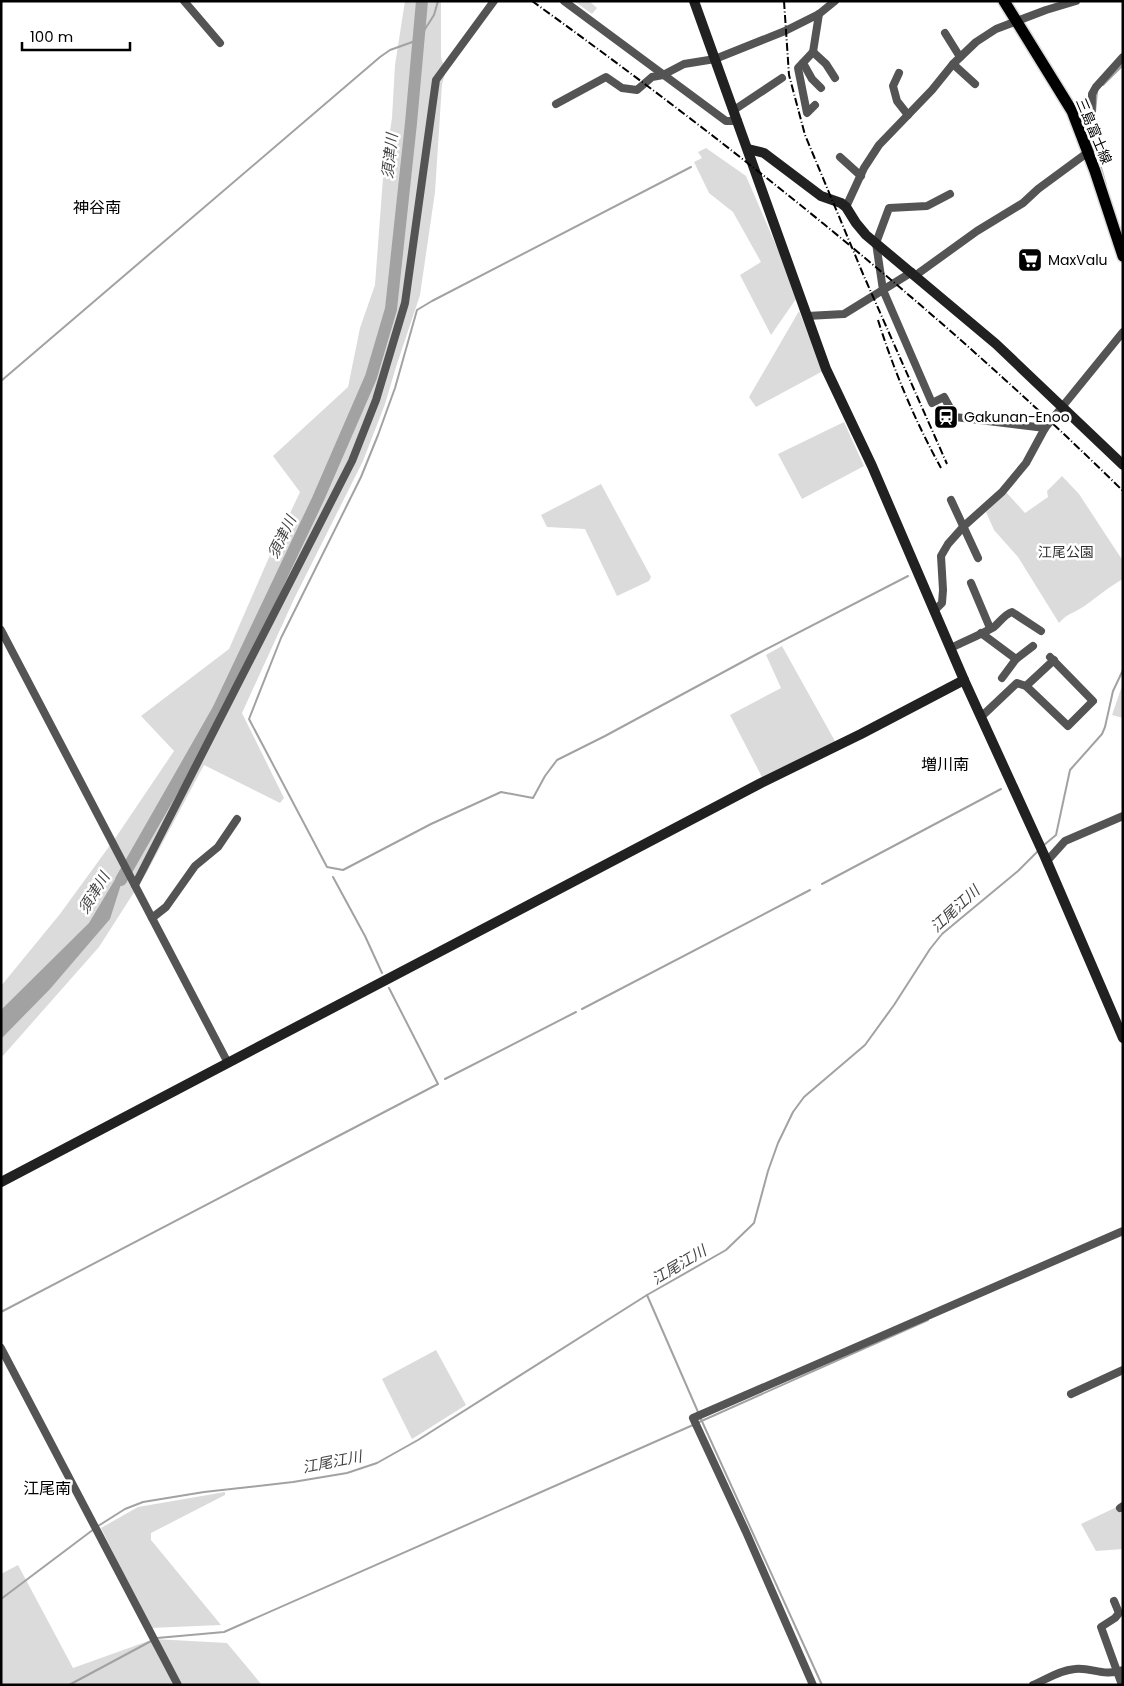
<svg xmlns="http://www.w3.org/2000/svg" width="1124" height="1686" viewBox="0 0 1124 1686" font-family="Poppins,'Noto Sans JP',sans-serif">
<style>
.green{fill:#dbdbdb}
.water{fill:#a2a2a2}
.lines{fill:none;stroke-linecap:round;stroke-linejoin:round}
.stream{stroke:#a2a2a2;stroke-width:2}
.river{stroke:#a2a2a2;stroke-width:12}
.primary-casing{stroke:#dbdbdb;stroke-width:14}
.street{stroke:#545454;stroke-width:8}
.secondary{stroke:#212121;stroke-width:10}
.primary{stroke:#000;stroke-width:11}
.rail{stroke:#000;stroke-width:2;stroke-dasharray:8 2.5 1 2.5;stroke-linecap:butt}
.labels{text-anchor:middle;stroke-width:5;stroke-linejoin:round;paint-order:stroke}
.street-label{font-size:14px;fill:#000;stroke:#fff}
.poi-label{font-size:14px;fill:#000;stroke:#fff;text-anchor:start}
.park-label{font-size:14px;fill:#323232;stroke:#fff}
.water-label{font-size:15px;font-style:italic;fill:#434343;stroke:#fff}
.quarter-label{font-size:16px;fill:#000;stroke:#fff}
</style>
<rect width="100%" height="100%" fill="#fff"/>
<g class="green">
<polygon points="405,1 441,1 441,58 446,71 442,84 435,192 420,295 396,367 385,404 363,461 294,599 242,713 284,798 280,803 204,765 147,872 99,947 1,1058 1,986 60,914 116,837 174,751 141,716 229,649 267,562 300,492 273,456 348,387 360,328 375,285 383,178 392,118 395,65"/>
<polygon points="574,1 589,1 597,8 592,14"/>
<polygon points="706,148 746,176 798,296 771,335 740,275 761,262 733,212 709,193 694,162 702,158 698,152"/>
<polygon points="799,311 823,371 756,407 749,397"/>
<polygon points="844,422 864,466 802,499 778,454"/>
<path d="M1062 476 1079 494 1123 561V579C1109 587 1098 596 1086 605 1077 612 1067 613 1059 623L1018 557 994 530 986 512 1006 492 1025 513 1048 497 1047 491Z"/>
<polygon points="601,484 651,577 649,581 617,596 585,529 547,527 541,515"/>
<polygon points="782,646 836,743 763,779 730,715 781,688 766,655"/>
<polygon points="1123,683 1123,718 1112,715"/>
<polygon points="436,1350 466,1405 412,1439 382,1379"/>
<polygon points="225,1492 225,1495 151,1533 151,1540 221,1625 150,1628 101,1528 138,1507"/>
<polygon points="1123,1504 1123,1549 1096,1551 1081,1524"/>
<polygon points="18,1565 73,1668 154,1639 227,1643 262,1685 1,1685 1,1574"/>
</g>
<polygon class="water" points="120,871 124,875 110,919 50,989 1,1039 1,1010 89,923"/>
<g class="lines">
<g class="stream">
<polyline points="1103,85 1123,65"/>
<polyline points="1095,112 1097,92"/>
<polyline points="1095,147 1106,185"/>
<polyline points="691,167 432,301 417,310 395,388 378,435 361,477 281,638 249,719 327,867 343,870 431,824 501,792 533,798 545,776 557,760 605,736 757,654 908,576"/>
<polyline points="1,381 380,57 390,50 418,40 434,15 438,1"/>
<polyline points="1044,845 1056,835 1070,770 1102,734 1105,727 1113,691 1123,670"/>
<polyline points="333,877 365,936 382,973"/>
<polyline points="822,884 1001,789"/>
<polyline points="582,1009 810,890"/>
<polyline points="445,1079 576,1012"/>
<polyline points="647,1295 698,1412"/>
<polyline points="1,1312 438,1084 389,988"/>
<polyline points="700,1417 822,1685"/>
<polyline points="697,1423 928,1320"/>
<polyline points="98,1526 125,1509 143,1502 204,1492 293,1482 347,1473 377,1463 418,1440 647,1295 726,1250 754,1223 768,1171 778,1143 793,1112 804,1097 865,1045 894,1005 930,949 942,934 1018,871 1039,850"/>
<polyline points="1,1599 94,1529"/>
<polyline points="157,1638 224,1632 693,1425"/>
<polyline points="69,1685 153,1640"/>
</g>
<polyline class="river" points="121,880 218,710 318,499 371,377 391,309 411,123 422,1"/>
<defs>
<polyline id="primary" points="1004,1 1072,111 1095,171 1123,256"/>
</defs>
<use href="#primary" class="primary-casing"/>
<g class="street">
<polyline points="184,1 220,43"/>
<polyline points="564,1 726,121 738,121"/>
<polyline points="945,33 960,57"/>
<polyline points="813,52 826,64 835,78"/>
<polyline points="803,63 812,79 821,88"/>
<polyline points="953,64 975,84"/>
<polyline points="899,73 893,86 897,101 908,115"/>
<polyline points="556,104 606,77 622,88 637,90 652,77 663,75 684,64 715,59 785,31 819,14 835,1"/>
<polyline points="815,105 807,113 798,68 813,52 819,14"/>
<polyline points="734,110 782,78"/>
<polyline points="840,157 861,176"/>
<polyline points="950,194 927,206 889,208 876,243 883,290 932,403 944,397 955,417 1045,428"/>
<polyline points="846,207 864,168 879,145 932,90 953,64 976,42 996,29 1046,10 1076,1"/>
<polyline points="916,275 977,231 1023,203 1038,189 1091,150 1092,94 1096,87 1123,57"/>
<polyline points="807,316 844,314 912,272"/>
<polyline points="951,500 978,558"/>
<polyline points="971,583 990,628"/>
<polyline points="935,610 942,603 943,590 941,556 948,544 964,526 1002,492 1026,463 1045,428 1123,332"/>
<polyline points="1,630 228,1063"/>
<polyline points="981,633 1016,659 1033,646"/>
<path d="M951 648C965 641 980 635 994 627 1000 622 1005 614 1012 612L1041 631"/>
<polyline points="1002,678 1016,659"/>
<polyline points="1026,686 1054,660"/>
<polyline points="981,717 1017,683 1026,686 1068,726 1093,701 1050,657"/>
<polyline points="1047,861 1065,841 1123,816"/>
<polyline points="135,885 352,461 376,400 405,303 436,80 494,1"/>
<polyline points="152,918 166,907 195,866 218,847 237,819"/>
<polyline points="1,1348 178,1685"/>
<polyline points="1071,1394 1123,1370"/>
<polyline points="1120,1508 1123,1506"/>
<polyline points="1114,1601 1119,1613 1115,1618 1101,1627 1122,1685"/>
<polyline points="813,1685 746,1532 693,1418 1123,1231"/>
<path d="M1033 1685C1047 1679 1060 1670 1075 1669 1092 1667 1103 1677 1123 1670"/>
</g>
<g class="secondary">
<polyline points="694,1 826,369 872,466 964,680 1045,857 1123,1038"/>
<polyline points="748,149 764,153 821,196 841,203 846,207 856,223 866,235 996,344 1123,465"/>
<polyline points="1,1182 761,783 861,734 964,680"/>
</g>
<use href="#primary" class="primary"/>
<g class="rail">
<path d="M532 1C740 151 940 311 1123 491"/>
<polyline points="784,1 789,75 805,135 863,274 947,464"/>
<path d="M878 320C894 371 915 421 941 468"/>
</g>
</g>
<defs>
<symbol id="supermarket-square" viewBox="-11 -11 22 22"><rect x="-9" y="-9" width="18" height="18" rx="4" fill="#000" stroke="#fff"/><path d="M-6-5.5h2.5l.6 2H6L4.5 2H-2.5L-4.4-4H-6ZM-1.5 3.2a1.3 1.3 0 1 0 .1 0ZM3 3.2a1.3 1.3 0 1 0 .1 0Z" fill="#fff"/></symbol>
<symbol id="station-square" viewBox="-11 -11 22 22"><rect x="-9" y="-9" width="18" height="18" rx="4" fill="#000" stroke="#fff"/><path d="M-3-6H3Q5-6 5-4V2Q5 4 3 4L4.5 6H3L1.5 4h-3L-3 6H-4.5L-3 4Q-5 4-5 2V-4Q-5-6-3-6ZM-3.5-4v3h7v-3ZM-3.5 1v1.5H-2V1ZM2 1v1.5H3.5V1Z" fill="#fff"/></symbol>
</defs>
<g fill-rule="evenodd">
<use href="#supermarket-square" x="1016" y="246" width="28" height="28"/>
<use href="#station-square" x="932" y="403" width="28" height="28"/>
</g>
<g class="labels">
<g class="street-label">
<text transform="translate(1094 131) rotate(67)" y="5">三島富士線</text>
</g>
<g class="poi-label">
<text x="1048" y="265">MaxValu</text>
<text x="964" y="422">Gakunan-Enoo</text>
</g>
<g class="park-label">
<text x="1066" y="557">江尾公園</text>
</g>
<g class="water-label">
<text transform="translate(390 156) rotate(-84)" y="5">須津川</text>
<text transform="translate(282 537) rotate(-64)" y="5">須津川</text>
<text transform="translate(94 893) rotate(-59)" y="5">須津川</text>
<text transform="translate(955 909) rotate(-43)" y="5">江尾江川</text>
<text transform="translate(679 1265) rotate(-31)" y="5">江尾江川</text>
<text transform="translate(332 1462) rotate(-11)" y="5">江尾江川</text>
</g>
<g class="quarter-label">
<text x="97" y="213">神谷南</text>
<text x="945" y="770">増川南</text>
<text x="47" y="1494">江尾南</text>
</g>
</g>
<rect width="1124" height="1686" fill="none" stroke="#000000" stroke-width="5"/>
<path d="M22 42v8h108v-8" fill="none" stroke="#000000" stroke-width="2.5"/>
<text x="30" y="42" font-size="15" fill="#000000" stroke="#ffffff" stroke-width="4" paint-order="stroke">100 m</text>
</svg>
